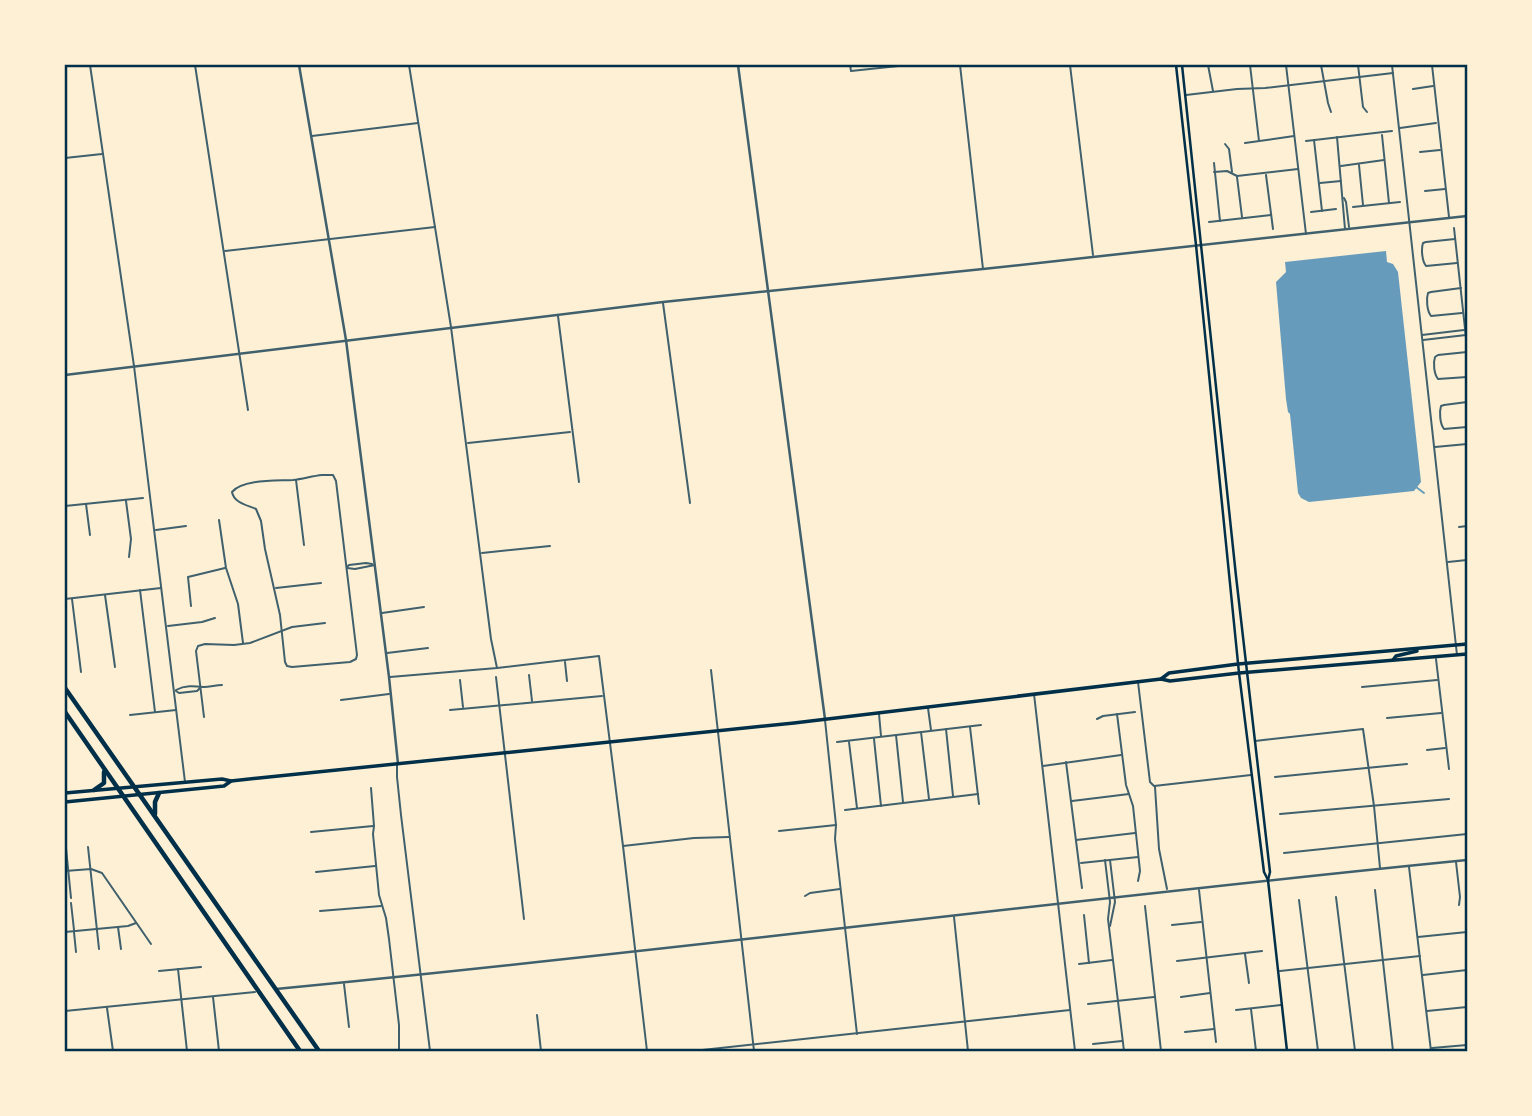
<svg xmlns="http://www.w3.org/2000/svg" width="1532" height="1116" viewBox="0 0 1532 1116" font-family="'Alegreya Sans',sans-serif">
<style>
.water{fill:#669bbc}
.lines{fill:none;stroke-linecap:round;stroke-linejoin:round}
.stream{stroke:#669bbc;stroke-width:2}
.minor{stroke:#3f606c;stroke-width:2}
.tertiary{stroke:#3f606c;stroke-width:2.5}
.secondary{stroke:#003049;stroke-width:2.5}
.primary{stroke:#003049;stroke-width:3.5}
.trunk{stroke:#003049;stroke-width:4.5}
.neatline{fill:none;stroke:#003049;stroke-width:2.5}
</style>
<rect width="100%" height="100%" fill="#fdf0d5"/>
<polygon class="water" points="1386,251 1387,262 1393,264 1398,272 1421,482 1414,491 1309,502 1301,498 1298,493 1290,414 1288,412 1286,399 1276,282 1286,272 1285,262"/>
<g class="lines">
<polyline class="stream" points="1416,487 1424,493"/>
<g class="minor">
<polyline points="90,65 134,366 185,782"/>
<polyline points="195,65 248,410"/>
<polyline points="409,65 451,327 491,639 497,668"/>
<polyline points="850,65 851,71 908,65"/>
<polyline points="960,65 983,269"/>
<polyline points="1070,65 1093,255"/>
<polyline points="1208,65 1213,91"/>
<polyline points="1250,65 1259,141"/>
<polyline points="1286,65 1306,234"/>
<polyline points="1321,65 1328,103 1331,112"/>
<polyline points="1358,65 1363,107 1367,112"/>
<polyline points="1392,65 1457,655"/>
<polyline points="1432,65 1449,217"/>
<polyline points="1413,89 1433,86"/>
<polyline points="1186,95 1237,89 1265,88 1393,73"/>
<polyline points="1400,128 1436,123"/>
<polyline points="1382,135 1389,203"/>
<polyline points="312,136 418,123"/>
<polyline points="1337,137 1345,229"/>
<polyline points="1314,140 1322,211"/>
<polyline points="1306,141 1392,131"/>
<polyline points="1245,143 1294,136"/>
<polyline points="1225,144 1229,149 1232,172"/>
<polyline points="1420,152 1440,150"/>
<polyline points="65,158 102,154"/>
<polyline points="1214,163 1220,221"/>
<polyline points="1359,165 1363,205"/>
<polyline points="1341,166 1384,160"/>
<polyline points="1214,172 1227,171 1237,176 1298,169"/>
<polyline points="1266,175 1273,229"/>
<polyline points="1237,177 1242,217"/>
<polyline points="1320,183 1341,181"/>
<polyline points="1425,191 1445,189"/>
<polyline points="1344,198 1346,202 1349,227"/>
<polyline points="1353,207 1400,202"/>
<polyline points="1311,212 1336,209"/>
<polyline points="1209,222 1271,215"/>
<polyline points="1454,228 1467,347"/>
<path d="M1455 239 1426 242 1423 243C1421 249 1422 261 1426 266L1457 263"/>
<polyline points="225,251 435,227"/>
<path d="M1461 288 1431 292 1428 293C1426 299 1427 311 1431 316L1462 313"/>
<polyline points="663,303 690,503"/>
<polyline points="558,316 579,482"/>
<polyline points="1422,335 1464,330"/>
<polyline points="1423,340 1466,335"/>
<path d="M1467 352 1438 355 1435 357C1433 363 1434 374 1438 379L1467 377"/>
<path d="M1467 402 1444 405 1441 406C1439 412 1440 424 1444 429L1467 427"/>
<polyline points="468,443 570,432"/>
<polyline points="1435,447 1467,444"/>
<polyline points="1467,456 1467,459"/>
<path d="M322 475H333L336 481 357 655 356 659 350 662 292 667 287 666 285 662 280 615 265 549 261 521 256 509C247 505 234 503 232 492 243 479 277 481 293 480 303 479 312 476 322 475Z"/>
<polyline points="296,480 304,545"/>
<polyline points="126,501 131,539 129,557"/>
<polyline points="86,504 90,535"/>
<polyline points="65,506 143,498"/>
<polyline points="219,520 226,568 238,604 243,643"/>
<polyline points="1459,527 1467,526"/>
<polyline points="156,530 186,526"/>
<polyline points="482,553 550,546"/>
<polyline points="1448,562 1467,560"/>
<polyline points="347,567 349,565 366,563 372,564"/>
<polyline points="347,568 355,569 375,565"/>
<polyline points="276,588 321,583"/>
<polyline points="140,590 155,712"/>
<polyline points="105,595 115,667"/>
<polyline points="65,599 161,588"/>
<polyline points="72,599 81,672"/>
<polyline points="191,606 188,577 225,568"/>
<polyline points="382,613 424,607"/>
<polyline points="168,626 202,622 215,618"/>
<polyline points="387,653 428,648"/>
<polyline points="1436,659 1449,769"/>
<polyline points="565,662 567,681"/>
<polyline points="711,670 754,1051"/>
<polyline points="529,675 532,701"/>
<polyline points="390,677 497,668 599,656 623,846 647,1051"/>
<polyline points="496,677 524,919"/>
<polyline points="460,680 463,707"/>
<polyline points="1138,682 1150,782 1154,786 1251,775"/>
<polyline points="1362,687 1437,680"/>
<path d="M176 690C185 685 194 686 204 687 210 687 216 685 222 685"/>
<polyline points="176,691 179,693 197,691 200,688"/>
<polyline points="1034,694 1075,1051"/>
<polyline points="341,700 389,694"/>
<polyline points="928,708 931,730"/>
<polyline points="450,710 602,696"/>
<polyline points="879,714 881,736"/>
<polyline points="1117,714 1126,785 1133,806 1140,871 1138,881"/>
<polyline points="130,715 176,710"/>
<polyline points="204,717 196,651 198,646 205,644 234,645 250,643 292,627 325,623"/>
<polyline points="1387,718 1441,713"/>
<polyline points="1097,719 1103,716 1135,712"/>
<polyline points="825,720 836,825 835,839 857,1034"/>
<polyline points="970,727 979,804"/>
<polyline points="946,729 953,796"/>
<polyline points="921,732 929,799"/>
<polyline points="896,735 903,802"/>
<polyline points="874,739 881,806"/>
<polyline points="1255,741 1363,729 1374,806 1380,868"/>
<polyline points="837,742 981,725"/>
<polyline points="849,742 857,808"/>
<polyline points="1427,750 1445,748"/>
<polyline points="1066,762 1082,888"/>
<polyline points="397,765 397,777 401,815 430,1051"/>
<polyline points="1043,766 1121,755"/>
<polyline points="1275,777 1407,764"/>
<polyline points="1155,787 1159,849 1167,889"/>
<polyline points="371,788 374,826 373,834 379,895 386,918 389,939 399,1025 399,1051"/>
<polyline points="1072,801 1129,794"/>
<polyline points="845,810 978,794"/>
<polyline points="1280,814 1449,799"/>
<polyline points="779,831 836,825"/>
<polyline points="311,832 373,826"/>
<polyline points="1076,840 1135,833"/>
<polyline points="623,846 694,838 729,837"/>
<polyline points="88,847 99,949"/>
<polyline points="66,848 71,898"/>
<polyline points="1284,853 1467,834"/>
<polyline points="1105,860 1110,902 1108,919 1124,1051"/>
<polyline points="1456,862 1460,897 1459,905"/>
<polyline points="1081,863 1138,857"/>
<polyline points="1409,867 1431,1051"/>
<polyline points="65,871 91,869 102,873 151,944"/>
<polyline points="316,872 375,866"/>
<polyline points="1199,890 1216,1042"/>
<polyline points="1375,890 1393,1051"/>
<polyline points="805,896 810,893 840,889"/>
<polyline points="1336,897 1355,1051"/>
<polyline points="1299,900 1318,1051"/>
<polyline points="71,903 74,930"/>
<polyline points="1145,906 1161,1051"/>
<polyline points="320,911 381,906"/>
<polyline points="1084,915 1089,963"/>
<polyline points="954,917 968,1051"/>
<polyline points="1172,925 1201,922"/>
<polyline points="1110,926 1115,902 1110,860"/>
<polyline points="118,927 121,949"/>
<polyline points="65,932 128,926 136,923"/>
<polyline points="74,932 76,952"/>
<polyline points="1418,937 1467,932"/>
<polyline points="1245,954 1249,983"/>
<polyline points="1177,961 1262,951"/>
<polyline points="1079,964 1112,960"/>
<polyline points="178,969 187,1051"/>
<polyline points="159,971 201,967"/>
<polyline points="1280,971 1420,956"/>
<polyline points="1423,975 1467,970"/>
<polyline points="344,984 349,1027"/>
<polyline points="213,997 219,1051"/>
<polyline points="1181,997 1210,993"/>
<polyline points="1088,1004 1154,997"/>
<polyline points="107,1008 113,1051"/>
<polyline points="1251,1009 1256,1051"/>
<polyline points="1236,1010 1281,1005"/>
<polyline points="65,1011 255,992"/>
<polyline points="1427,1011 1467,1007"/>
<polyline points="537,1015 541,1051"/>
<polyline points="1185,1032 1214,1029"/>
<polyline points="1093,1044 1122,1041"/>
<polyline points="1432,1048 1467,1045"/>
<polyline points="693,1051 1070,1010"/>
</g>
<g class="tertiary">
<polyline points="299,65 346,340 389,677 398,764"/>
<polyline points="738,65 825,719"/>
<polyline points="65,375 663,302 983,269 1467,216"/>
<path d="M276 989C674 951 1070 899 1467 860"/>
</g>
<g class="secondary">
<polyline points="1176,65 1196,245 1239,673 1264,872 1268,880"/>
<polyline points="1182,65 1236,576 1270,872 1268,880 1287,1051"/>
</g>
<g class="primary">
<polyline points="1393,660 1396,656 1417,651"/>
<polyline points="1161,679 1169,673 1238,664 1467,644"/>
<polyline points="65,793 222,779 231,781 259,778 794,723 1161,679 1170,681 1239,673 1467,654"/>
<polyline points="65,802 224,786 231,781"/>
</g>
<g class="trunk">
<polyline points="65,688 319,1051"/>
<polyline points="65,712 300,1051"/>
<polyline points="94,790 104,783 104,772"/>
<polyline points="155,814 155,802 159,793"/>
</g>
</g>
<rect width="1532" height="1116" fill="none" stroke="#fdf0d5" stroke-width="133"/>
<rect x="66" y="66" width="1400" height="984" class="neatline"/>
</svg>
